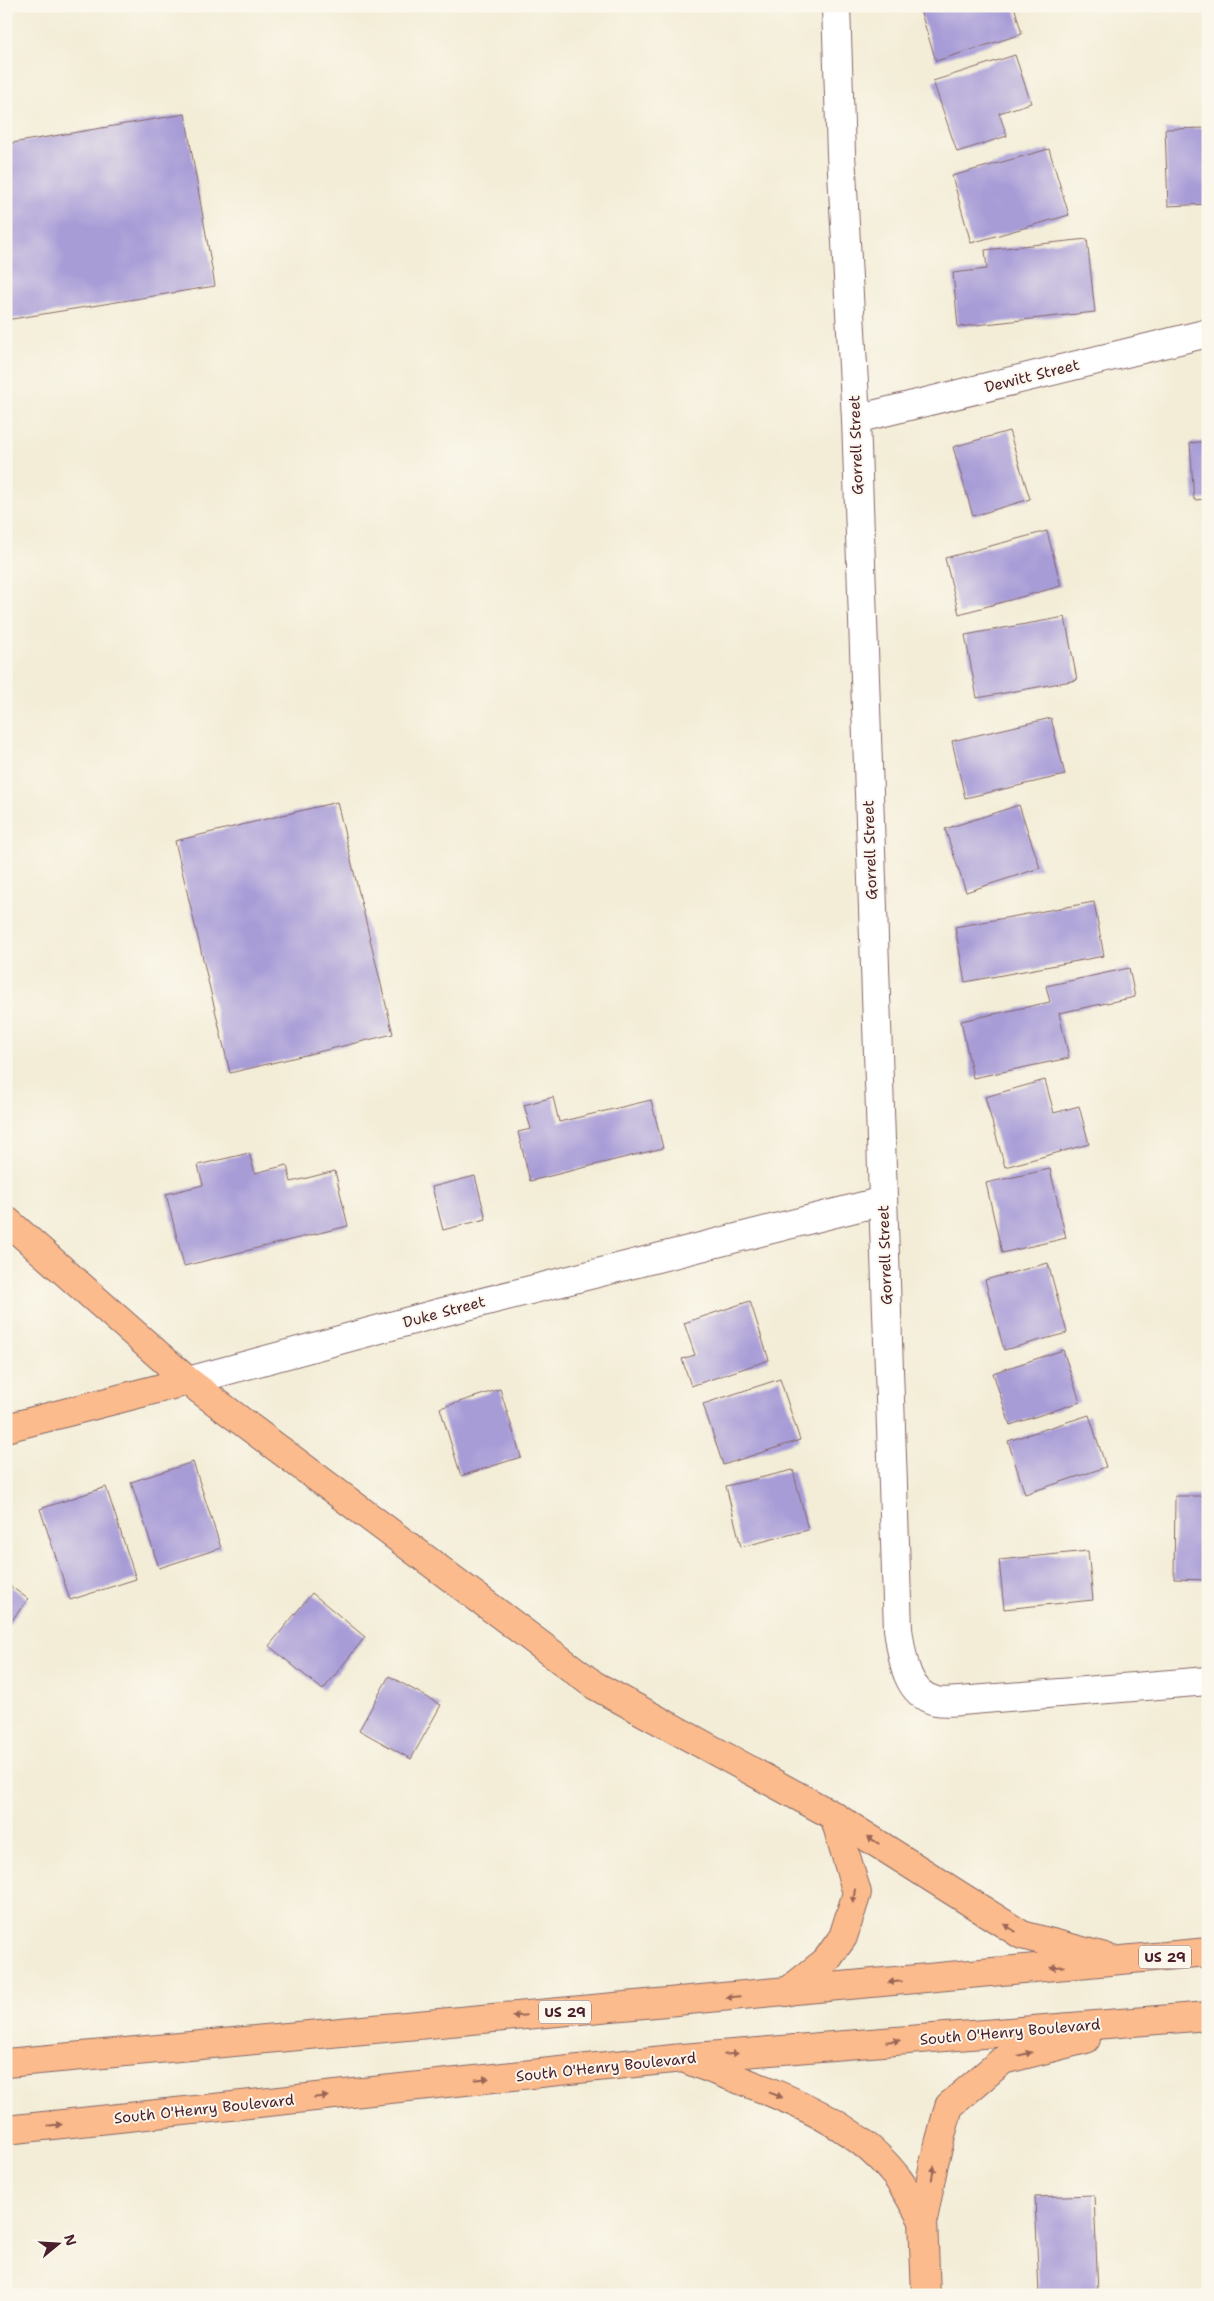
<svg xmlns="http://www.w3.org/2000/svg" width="1214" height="2301" viewBox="0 0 1214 2301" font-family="'Shantell Sans',sans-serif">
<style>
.building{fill:#a89cd7}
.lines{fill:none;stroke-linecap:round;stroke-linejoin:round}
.minor-casing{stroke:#856767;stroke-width:30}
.major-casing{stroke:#856767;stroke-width:30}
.highway-casing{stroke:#856767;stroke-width:30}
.minor{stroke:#fff;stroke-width:28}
.major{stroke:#fbbb8c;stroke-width:28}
.highway{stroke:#fbbb8c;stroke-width:28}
.oneway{fill:#9a6557}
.labels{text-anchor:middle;stroke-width:4;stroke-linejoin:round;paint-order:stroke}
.shield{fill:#fbf7ec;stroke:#7f6065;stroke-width:1}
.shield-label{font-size:14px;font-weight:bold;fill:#4a1f2b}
.street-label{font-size:15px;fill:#4a1f2b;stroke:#fbf7ec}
</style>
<rect width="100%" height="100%" fill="#fbf7ec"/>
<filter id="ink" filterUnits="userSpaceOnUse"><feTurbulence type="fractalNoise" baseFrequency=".02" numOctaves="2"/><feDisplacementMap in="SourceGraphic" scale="10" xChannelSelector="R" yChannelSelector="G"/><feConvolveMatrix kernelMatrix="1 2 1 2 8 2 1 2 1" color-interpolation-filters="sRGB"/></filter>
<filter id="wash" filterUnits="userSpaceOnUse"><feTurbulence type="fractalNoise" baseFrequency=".0096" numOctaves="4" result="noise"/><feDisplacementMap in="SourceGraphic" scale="20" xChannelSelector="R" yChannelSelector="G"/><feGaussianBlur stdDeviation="1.12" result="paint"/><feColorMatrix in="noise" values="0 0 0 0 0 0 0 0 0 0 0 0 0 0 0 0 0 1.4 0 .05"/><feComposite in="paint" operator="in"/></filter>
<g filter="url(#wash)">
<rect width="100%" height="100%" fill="#f3edd7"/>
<g id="blocks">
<g class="building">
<polygon points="932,6 1014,6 1022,34 936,61 920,10"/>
<polygon points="1015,55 1031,103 999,113 1007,136 957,152 933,81"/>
<polygon points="185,114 215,286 6,320 6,144"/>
<polygon points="1208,128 1208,204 1168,206 1165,129"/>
<polygon points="1049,149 1069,215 971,243 952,176"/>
<polygon points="1087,239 1095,312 958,327 953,273 987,269 985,250"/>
<polygon points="1009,431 1030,499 973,516 953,447"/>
<polygon points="1208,441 1208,499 1194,500 1190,443"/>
<polygon points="1047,531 1061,586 959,614 945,558"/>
<polygon points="1065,617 1077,680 977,698 965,635"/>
<polygon points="1051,718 1065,775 965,798 952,741"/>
<polygon points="337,802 393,1034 230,1073 175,841"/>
<polygon points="1019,805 1040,868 966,892 945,829"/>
<polygon points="1094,902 1104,956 965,982 955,927"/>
<polygon points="1129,968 1135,997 1059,1013 1069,1058 973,1078 961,1021 1050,1002 1046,986"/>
<polygon points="1045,1080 1054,1113 1079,1106 1089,1144 1005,1167 985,1097"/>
<polygon points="553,1097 559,1122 651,1100 663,1148 530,1181 518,1132 531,1129 524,1105"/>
<polygon points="249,1153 255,1173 287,1165 291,1182 335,1171 348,1226 184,1266 166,1194 203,1185 198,1165"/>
<polygon points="1050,1169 1066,1238 1002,1253 986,1183"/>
<polygon points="475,1176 486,1219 443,1230 432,1187"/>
<polygon points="1048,1263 1067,1333 1004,1350 985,1280"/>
<polygon points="750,1301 769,1360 691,1386 682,1359 695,1355 684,1323"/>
<polygon points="1063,1350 1080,1402 1010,1425 993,1373"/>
<polygon points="780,1379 800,1440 723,1465 703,1404"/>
<polygon points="500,1389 521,1457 461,1476 440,1408"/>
<polygon points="1089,1415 1106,1467 1025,1494 1008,1441"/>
<polygon points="193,1462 221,1548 159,1568 131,1482"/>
<polygon points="793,1470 808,1530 741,1547 726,1486"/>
<polygon points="106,1487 136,1579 70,1600 40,1509"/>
<polygon points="1175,1496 1208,1496 1208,1580 1174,1579"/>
<polygon points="1088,1551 1093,1600 1004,1609 999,1560"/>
<polygon points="6,1583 28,1599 6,1628"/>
<polygon points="312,1593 365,1637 323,1690 269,1646"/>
<polygon points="389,1676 441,1705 411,1759 359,1730"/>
<polygon points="1094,2195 1098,2295 1039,2295 1035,2197"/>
</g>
</g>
</g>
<g filter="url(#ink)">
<use href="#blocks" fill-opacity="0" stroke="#856767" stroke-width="1"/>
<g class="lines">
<defs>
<g id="minor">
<path d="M836 6 841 154 856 419 898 1629C902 1655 905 1694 936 1701 947 1703 961 1701 972 1700L1208 1681"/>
<polyline points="856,419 1208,333"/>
<polyline points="188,1381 439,1313 883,1201"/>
</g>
<g id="major">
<polyline points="6,1220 188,1381 594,1685 834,1816"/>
<polyline points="6,1428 188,1381"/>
<polyline points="923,2220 926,2295"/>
</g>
<g id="highway">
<polyline points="834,1816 1022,1935 1105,1957"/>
<polyline points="787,1992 826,1961 843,1937 857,1893 834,1816"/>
<path d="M688 2060C760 2089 845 2112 895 2175 906 2188 914 2206 923 2220"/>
<polyline points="6,2063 1208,1952"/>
<polyline points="6,2130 682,2058 1208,2016"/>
<polyline points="923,2220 934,2163 949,2106 1003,2060 1086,2039"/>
</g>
</defs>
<use href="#minor" class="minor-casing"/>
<use href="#major" class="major-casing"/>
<use href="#highway" class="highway-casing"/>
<use href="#minor" class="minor"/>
<use href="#major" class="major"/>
<use href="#highway" class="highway"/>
</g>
<defs><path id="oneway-solid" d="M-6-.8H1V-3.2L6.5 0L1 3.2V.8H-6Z" transform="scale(1.25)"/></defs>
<g class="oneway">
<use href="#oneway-solid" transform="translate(873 1840) rotate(-148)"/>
<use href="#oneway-solid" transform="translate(854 1896) rotate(98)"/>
<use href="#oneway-solid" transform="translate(1010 1928) rotate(-148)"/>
<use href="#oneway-solid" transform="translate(1057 1967) rotate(175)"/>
<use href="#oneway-solid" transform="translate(895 1982) rotate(175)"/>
<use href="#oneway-solid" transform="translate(733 1997) rotate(175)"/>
<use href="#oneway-solid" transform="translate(519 2016) rotate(175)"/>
<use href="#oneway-solid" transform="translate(893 2041) rotate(-5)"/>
<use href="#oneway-solid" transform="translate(731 2054) rotate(-5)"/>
<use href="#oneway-solid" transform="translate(1025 2054) rotate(-14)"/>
<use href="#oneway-solid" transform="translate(482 2079) rotate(-6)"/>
<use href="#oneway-solid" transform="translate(776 2095) rotate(21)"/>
<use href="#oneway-solid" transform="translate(321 2097) rotate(-6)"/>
<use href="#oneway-solid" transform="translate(55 2125) rotate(-6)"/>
<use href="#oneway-solid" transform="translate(933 2173) rotate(-79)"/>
</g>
</g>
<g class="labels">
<g class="shield">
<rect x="1139" y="1945.5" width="52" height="23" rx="4"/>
<rect x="539" y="2000.5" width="52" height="23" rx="4"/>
</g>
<g class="shield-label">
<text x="1165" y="1962">US 29</text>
<text x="565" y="2017">US 29</text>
</g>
<g class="street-label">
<text transform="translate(1032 376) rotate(-14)" y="5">Dewitt Street</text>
<text transform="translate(856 445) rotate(-92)" y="5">Gorrell Street</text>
<text transform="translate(870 850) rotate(-92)" y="5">Gorrell Street</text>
<text transform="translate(885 1255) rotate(-92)" y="5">Gorrell Street</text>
<text transform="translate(444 1312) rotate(-15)" y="5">Duke Street</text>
<text transform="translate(1010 2032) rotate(-5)" y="5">South O'Henry Boulevard</text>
<text transform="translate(606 2067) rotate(-6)" y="5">South O'Henry Boulevard</text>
<text transform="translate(204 2109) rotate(-6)" y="5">South O'Henry Boulevard</text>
</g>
</g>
<rect width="1214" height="2301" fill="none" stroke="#fbf7ec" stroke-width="25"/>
<g transform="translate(58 2244) rotate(72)" stroke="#fbf7ec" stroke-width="4" paint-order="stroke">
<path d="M0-4L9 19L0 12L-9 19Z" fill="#4a1f2b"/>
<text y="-8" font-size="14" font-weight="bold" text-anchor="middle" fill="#4a1f2b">N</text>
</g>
</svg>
